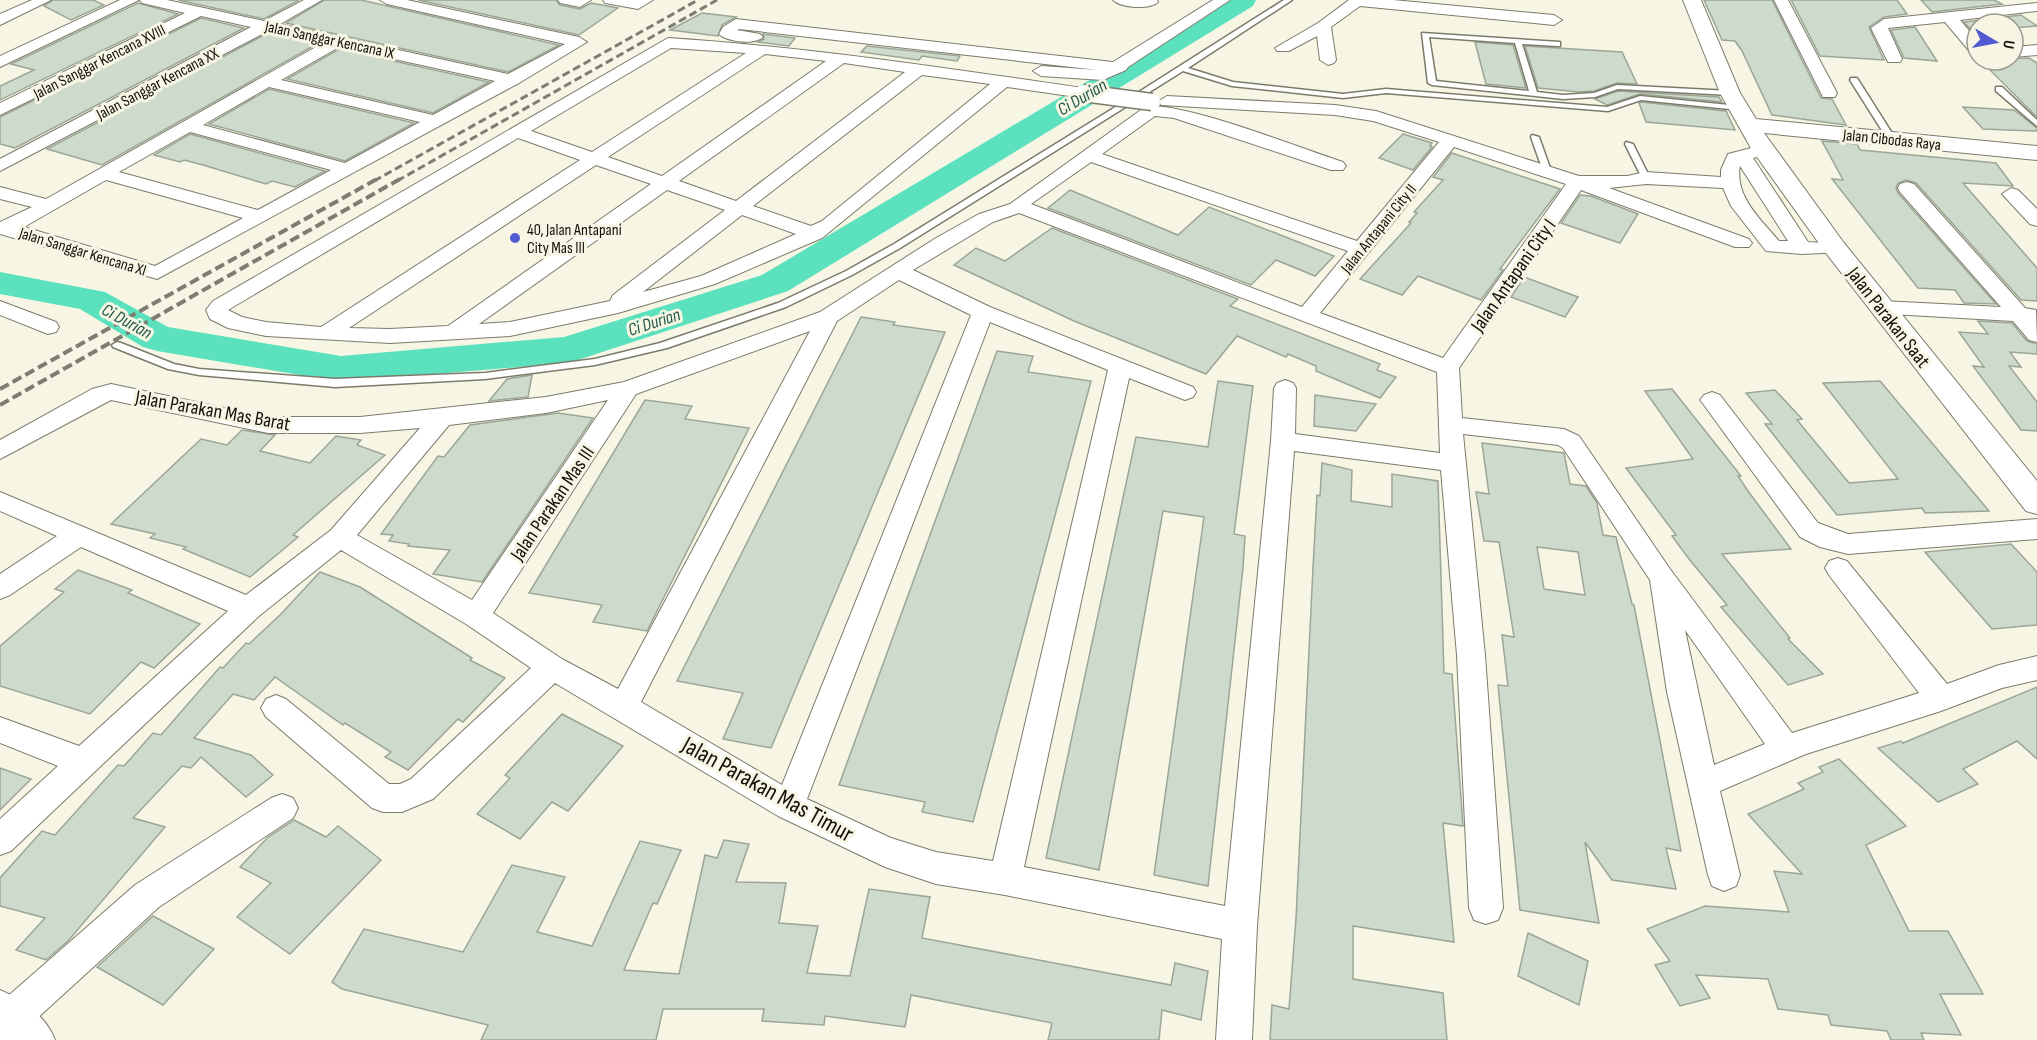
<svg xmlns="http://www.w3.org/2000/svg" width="2037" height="1040" viewBox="0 0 2037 1040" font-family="'Sofia Sans Condensed',sans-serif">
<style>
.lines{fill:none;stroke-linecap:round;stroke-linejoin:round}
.river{fill:#5ce1be;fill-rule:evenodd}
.building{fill:#cedacb;stroke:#9ba697;stroke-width:1.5;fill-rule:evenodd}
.service-casing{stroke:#7c7b6b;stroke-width:3}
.minor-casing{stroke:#7c7b6b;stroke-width:2}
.tertiary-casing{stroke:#7c7b6b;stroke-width:2}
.service{fill:#fff;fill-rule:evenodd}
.minor{fill:#fff;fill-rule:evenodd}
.tertiary{fill:#fff;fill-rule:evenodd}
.rail-far1{stroke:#7e7d72;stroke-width:3;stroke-dasharray:8 4;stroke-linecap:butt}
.rail{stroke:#7e7d72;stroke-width:4;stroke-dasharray:10 4.5;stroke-linecap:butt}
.minor-bridge-casing{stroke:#7c7b6b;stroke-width:19;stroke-linecap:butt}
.minor-bridge{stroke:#fff;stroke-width:16}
.poi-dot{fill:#515ad0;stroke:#f7f6e4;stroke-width:2}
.labels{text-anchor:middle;stroke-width:6;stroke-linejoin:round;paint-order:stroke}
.far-street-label{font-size:16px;fill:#12110b;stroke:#f7f6e4}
.far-poi-label{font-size:16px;fill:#12110b;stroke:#f7f6e4;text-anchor:start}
.far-water-label{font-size:18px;font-style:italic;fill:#1f5647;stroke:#f7f6e4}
.street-label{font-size:20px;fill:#12110b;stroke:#f7f6e4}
.near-street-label{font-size:24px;fill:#12110b;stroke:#f7f6e4}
</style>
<rect width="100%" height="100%" fill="#f7f6e4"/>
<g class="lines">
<polygon class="river" points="1224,0 1256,0 1253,6 788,291 581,359 567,363 341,382 157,351 143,347 80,309 0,294 0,272 105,292 168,327 341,356 564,337 762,275"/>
</g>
<g class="building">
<polygon points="53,0 93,0 104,5 71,20 44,6"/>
<polygon points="178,0 299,0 264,19"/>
<polygon points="324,0 361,0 559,45 508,72 286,23"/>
<polygon points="418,0 556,0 560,5 580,9 591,3 618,8 579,35"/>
<polygon points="1704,0 1772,0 1821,98 1832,99 1846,125 1772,115 1742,51 1735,41 1722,40"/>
<polygon points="1791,0 1897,0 1907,14 1884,17 1869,27 1884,60 1820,56"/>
<polygon points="1921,0 1994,0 2002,4 1932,12"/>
<polygon points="138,3 178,14 0,100 0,86 34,70 11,64"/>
<polygon points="702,13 736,17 722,25 718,36 670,30"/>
<polygon points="2021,15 2037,26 2013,28 2013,24 1977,24 1977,37 1964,22"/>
<polygon points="201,18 244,28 15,148 0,144 0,117"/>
<polygon points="1915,27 1937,61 1904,58 1891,30"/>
<polygon points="268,33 317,44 102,165 47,149"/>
<polygon points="763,34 795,38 789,46 758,42 764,39"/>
<polygon points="1475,42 1513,45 1526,88 1486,84"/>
<polygon points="867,46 960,56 957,61 922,56 919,60 861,52"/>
<polygon points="1525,46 1622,52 1637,84 1617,83 1594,91 1579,92 1538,88"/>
<polygon points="339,49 489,82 433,113 287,79"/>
<polygon points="2029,58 2037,63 2037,117 1980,60"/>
<polygon points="269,89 414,123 345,161 209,124"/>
<polygon points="1618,91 1719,97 1722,102 1640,94 1607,105 1595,99"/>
<polygon points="1641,102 1726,111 1735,130 1646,122 1639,103"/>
<polygon points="1963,107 2014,110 2037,128 2037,131 1983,129"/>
<polygon points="190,134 325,171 295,187 272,181 266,184 203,165 184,160 180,162 154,155"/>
<polygon points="1403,134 1432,143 1430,146 1432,147 1413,170 1379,158"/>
<polygon points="1822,141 1857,144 1860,150 1996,163 2013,186 1963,183 2037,268 2037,301 2021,300 1916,183 1906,180 1898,183 1896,189 1898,193 1996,304 1964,303 1955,290 1918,288 1832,179 1843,180"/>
<polygon points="1452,153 1560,189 1500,269 1503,270 1481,300 1418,276 1402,295 1360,279 1411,223 1409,222 1417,213 1414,212 1443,180 1433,177"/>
<polygon points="1070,190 1178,235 1209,207 1334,256 1315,276 1276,260 1251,285 1048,208"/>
<polygon points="1580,195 1591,196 1638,214 1620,243 1561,223"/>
<polygon points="1052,228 1238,299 1230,306 1380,364 1377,370 1396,377 1380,398 1316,371 1316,366 1288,354 1286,357 1237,336 1206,374 1074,321 954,265 976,248 1005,261"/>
<polygon points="1524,277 1578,297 1565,317 1511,297"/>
<polygon points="861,317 895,322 893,325 945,332 771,748 723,739 743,693 677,681"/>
<polygon points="1978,321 2012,323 2027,341 2037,344 2037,354 2010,352 2021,367 2009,366 2037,402 2037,431 2021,430 1973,366 1984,367 1959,332 1988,334"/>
<polygon points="997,351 1033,356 1028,372 1091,381 973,822 922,812 925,802 839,785"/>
<polygon points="532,375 528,397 489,401 507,379"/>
<polygon points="1218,381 1253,386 1234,534 1245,536 1243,568 1208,886 1154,875 1204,517 1163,511 1099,870 1046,858 1136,437 1208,447"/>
<polygon points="1880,381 1989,511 1925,513 1922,508 1837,515 1765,424 1772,424 1746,393 1775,390 1802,419 1797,420 1849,483 1898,479 1823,383"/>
<polygon points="1672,389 1741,476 1738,476 1748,491 1791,549 1722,554 1790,638 1788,639 1823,674 1788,685 1721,607 1727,605 1689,559 1672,536 1676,535 1626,468 1693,459 1645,391"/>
<polygon points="1315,395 1376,404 1356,431 1314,426"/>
<polygon points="645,400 692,406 685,419 749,428 647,631 593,622 602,605 529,593"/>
<polygon points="558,413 593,418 482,582 433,574 450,550 408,546 409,544 389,541 393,535 381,534 438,456 444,457 470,425"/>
<polygon points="242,430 275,435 260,451 310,463 336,436 361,440 357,445 385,455 293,535 298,537 250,577 183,549 186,547 150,538 155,534 111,524 201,439 227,445"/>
<path d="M1482 443 1564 453 1570 484 1586 486 1597 503 1603 535 1616 537 1632 604 1634 605 1681 851 1666 848 1676 889 1612 880 1585 842 1599 923 1520 910 1498 685 1508 686 1502 635 1514 637 1499 542 1484 541 1476 492 1489 494ZM1537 547 1578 552 1585 595 1544 589Z"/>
<polygon points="1322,463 1352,470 1351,501 1392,507 1392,474 1438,481 1444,673 1452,674 1463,826 1443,823 1454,942 1353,926 1353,979 1443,993 1447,1040 1270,1040 1272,1005 1289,1009 1296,918 1313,568 1317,495 1320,496"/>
<polygon points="2011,544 2037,572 2037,625 1992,629 1925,552"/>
<polygon points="78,570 132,590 128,593 200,624 154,668 141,662 90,714 0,686 0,646 64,592 55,589"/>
<polygon points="320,572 360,587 472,658 470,660 505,678 463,722 458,719 408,770 385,757 391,752 345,723 343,725 275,677 254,700 233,694 194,738 251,755 273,775 246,797 201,757 191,768 182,766 133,818 165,827 68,941 46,960 16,950 45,918 0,906 0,878 42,831 55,835 118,765 124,766 153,733 161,735 220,667 223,668 246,643 249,644 281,614"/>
<polygon points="2037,687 2037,759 2017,741 1963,769 1978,784 1938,802 1878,748 1901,741 1903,743"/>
<polygon points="562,714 623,746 568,811 552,802 520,839 477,814 510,778 505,775"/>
<polygon points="1839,759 1906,826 1866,845 1909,931 1948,931 1983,994 1940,994 1961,1035 1921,1033 1924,1040 1891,1040 1887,1031 1831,1025 1828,1015 1778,1009 1768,979 1696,975 1710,998 1680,1006 1655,965 1670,961 1647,929 1705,906 1789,912 1774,871 1802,874 1748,814 1804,789 1798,783 1823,772 1819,767"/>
<polygon points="0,768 31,779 0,810"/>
<polygon points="294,820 326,837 338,826 381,860 290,954 237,917 271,883 240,867 268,837"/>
<polygon points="724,840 749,844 736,882 786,883 779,923 818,926 807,973 850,976 869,889 930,897 922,938 1171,985 1175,963 1208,971 1201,1020 1162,1010 1159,1040 1048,1040 1052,1023 911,995 905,1027 825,1016 824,1025 762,1021 764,1009 663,1009 656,1040 481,1040 488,1025 342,989 332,982 364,929 463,952 512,865 565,877 537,932 592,946 640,841 681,850 657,904 653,903 624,970 679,974 705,855 717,858"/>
<polygon points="153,916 214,949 163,1005 97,967"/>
<polygon points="1528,933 1588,961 1579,1005 1518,976"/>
</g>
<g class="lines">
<defs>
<g id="service">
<polygon points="1284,0 1292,0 1188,68 1233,82 1343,94 1386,89 1607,107 1640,96 1739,106 1743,108 1739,110 1641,100 1608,111 1386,93 1343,98 1232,86 1183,71 900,248 852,275 786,307 667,348 595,365 485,379 335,387 199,375 168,369 113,347 112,345 117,342 121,343 174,364 199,369 335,379 485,373 595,359 660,343 778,303 846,271 894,244 1109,111"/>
<path d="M1422 33 1560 42V46H1557L1522 44 1537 92 1563 95 1594 93 1617 85 1730 91 1734 93 1730 95 1618 89 1595 97 1563 99 1432 85 1428 83ZM1429 37 1515 43 1529 91 1436 81Z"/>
<polygon points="1851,78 1857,78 1895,138 1894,140 1888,140 1850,80"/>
<polygon points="1996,87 2002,87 2037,120 2037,126 1996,91"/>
<polygon points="1532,135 1539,137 1551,171 1550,173 1543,171 1531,137"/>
<polygon points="1626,142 1633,144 1650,178 1649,180 1642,178 1625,144"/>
</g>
<g id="minor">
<polygon points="32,0 51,0 0,25 0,14"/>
<polygon points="120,0 139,0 0,67 0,56"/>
<path d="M140 0H167L264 21 304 0H322L280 24 508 74 565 44 387 4 380 0H407L579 37 587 42 519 83 157 279 0 234V222L32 207 0 199V187L46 199 323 43 268 31 0 171V159L251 27 201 16 0 115V103L185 13 142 3ZM339 47 495 81 433 115 281 80ZM269 87 420 122 345 163 203 125ZM190 132 331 170 258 210 119 172ZM106 180 243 218 155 266 24 227Z"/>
<polygon points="558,0 591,0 580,7 560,3"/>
<polygon points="603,0 653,0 638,9 605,3"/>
<path d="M1113 0H1157L1158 2C1150 10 1121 8 1113 0Z"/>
<path d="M1213 0H1230L1128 67 1126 70 1103 80 1041 76 1033 71 1041 66 1098 70 739 29 737 30 760 34 763 37C755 45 727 42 719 34L723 27 736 19 1113 62Z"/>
<polygon points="1349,0 1393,0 1554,15 1562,20 1554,25 1360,6 1331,27 1336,60 1334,63 1328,65 1320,60 1317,36 1289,51 1277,51 1275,48 1318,23"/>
<polygon points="1774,0 1788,0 1837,93 1835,97 1823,97 1821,93"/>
<polygon points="2037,3 2037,11 1960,20 1977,40 1977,55 1971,53 1945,22 1888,28 1902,59 1900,62 1888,62 1871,28 1884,19"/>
<path d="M668 38C808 47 945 68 1083 88L1091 93 1083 98 1007 87 822 238 715 284 618 313 510 336 390 343 266 336 228 328 210 319 206 310 213 301ZM671 48 746 53 592 152 531 131ZM765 54 826 61 662 176 608 157ZM844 63 905 72 736 201 679 181ZM922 75 990 84 822 221 811 226 753 206ZM518 138 580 160 321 327 266 322 242 317 228 310ZM596 165 651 184 448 326 390 329 349 328ZM667 190 725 210 613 295 610 301 510 322 479 324ZM742 215 796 234 701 276 643 292Z"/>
<polygon points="2037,45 2037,55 2013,57 2013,47"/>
<path d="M1167 96 1335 105 1376 111 1579 176H1627L1646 172 1721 177V170L1728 154 1763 145 1769 146 1772 150 1769 154 1753 158 1808 242 1842 244 1845 248 1842 252 1802 254 1766 251 1731 206 1723 188 1646 184 1609 188 1749 239 1752 243 1749 247H1735L1581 190 1459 368 1462 418 1564 429 1579 436 1670 569 1792 733 1919 693 1829 575 1825 568 1829 561 1838 558 1847 561 1947 684 1999 665 2037 656V680L2002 688 1941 711 1806 754 1720 791 1740 875 1736 886 1724 891 1712 886 1708 875 1667 692 1650 580 1563 448 1558 445 1463 434 1485 655 1503 908 1498 920 1486 924 1474 920 1469 908 1457 655 1441 470 1294 451 1257 926 1252 1040H1216L1222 939 1005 895 936 884 885 867 778 816 555 683 433 799 402 812H383L372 808 266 717 261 708 266 699 276 695 286 699 389 784H400L411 779 531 668 466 624 341 550 259 616 11 851 0 855V819L58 766 0 743V717L79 746 228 611 81 547 10 595 0 599V574L57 536 0 511V492L246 595 331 530 420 428 360 433H268L111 400 0 459V440L92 389 111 384 268 417H360L546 397 624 382 820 312 936 238 979 214 1010 204 1145 107C1177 99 1305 150 1343 162L1346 166 1343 170H1331L1174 118 1155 116 1102 154 1357 241 1439 142 1373 121 1335 115 1161 105 1159 101ZM1454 147 1566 184 1443 358 1320 313ZM1091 162 1348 251 1302 307 1031 204ZM1740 166 1788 241H1779C1762 221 1734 196 1740 166ZM1019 213 1437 372 1440 453 1295 434 1296 388 1293 383 1285 380 1277 383 1274 388 1271 441 1225 906 1024 867 1129 378 1185 400 1193 397 1196 392 1193 387 990 307 913 270 993 222ZM899 280 971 315 782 785 641 702 837 321ZM990 322 1108 370 993 861 936 852 891 838 807 799ZM810 331 618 689 562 659 493 613 636 394ZM608 400 472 600 357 535 449 425 546 413ZM1685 630 1765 744 1714 765Z"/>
<polygon points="1907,182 1914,184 2025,308 2036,310 2037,342 2029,340 2013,321 1874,313 1870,308 1874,303 1881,301 2001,307 1900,192 1898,188 1900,184"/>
<polygon points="2011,188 2018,190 2037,209 2037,226 2030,224 2002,194"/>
<polygon points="0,301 56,322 59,327 56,332 48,334 0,315"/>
<polygon points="1712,392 1720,395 1818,523 1848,534 2037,519 2037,539 1848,554 1820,547 1800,537 1704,405 1700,400 1704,395"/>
<polygon points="282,794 293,798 298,808 293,818 159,907 21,1033 8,1038 0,1035 0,1003 135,885 271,798"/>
</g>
<g id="tertiary">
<polygon points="1683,0 1701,0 1740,93 1756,119 2037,146 2037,160 1764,133 1844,243 2037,481 2037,514 2026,511 1826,253 1752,150 1720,93"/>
<path d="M0 990C23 1000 46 1016 55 1040H0Z"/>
</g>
</defs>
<use href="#service" class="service-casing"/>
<use href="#minor" class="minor-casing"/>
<use href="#tertiary" class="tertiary-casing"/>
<use href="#service" class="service"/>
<use href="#minor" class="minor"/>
<use href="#tertiary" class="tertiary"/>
<g class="rail-far1">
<polyline points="374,181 698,0"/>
<polyline points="397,181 717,0"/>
</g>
<g class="rail">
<polyline points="0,389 377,179"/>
<polyline points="0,405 400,179"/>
</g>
<defs>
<polyline id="minor-bridge" points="1083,93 1152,102"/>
</defs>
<use href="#minor-bridge" class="minor-bridge-casing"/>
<use href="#minor-bridge" class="minor-bridge"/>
</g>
<circle class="poi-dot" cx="515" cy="238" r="6"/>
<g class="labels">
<g class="far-street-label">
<text transform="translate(330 39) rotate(12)" y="6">Jalan Sanggar Kencana IX</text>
<text transform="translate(99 61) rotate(-27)" y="6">Jalan Sanggar Kencana XVIII</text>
<text transform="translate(157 83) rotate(-28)" y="6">Jalan Sanggar Kencana XX</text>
<text transform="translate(1892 139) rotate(6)" y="6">Jalan Cibodas Raya</text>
<text transform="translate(1378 228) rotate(-51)" y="6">Jalan Antapani City II</text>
<text transform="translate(83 251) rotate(17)" y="6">Jalan Sanggar Kencana XI</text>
</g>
<g class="far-poi-label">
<text x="527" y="235">40, Jalan Antapani<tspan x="527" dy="18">City Mas III</tspan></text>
</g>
<g class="far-water-label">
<text transform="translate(1082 97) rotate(-31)" y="6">Ci Durian</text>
<text transform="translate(127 321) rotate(29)" y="6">Ci Durian</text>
<text transform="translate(654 322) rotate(-18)" y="6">Ci Durian</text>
</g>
<g class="street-label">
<text transform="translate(1513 275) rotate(-55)" y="7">Jalan Antapani City I</text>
<text transform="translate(1889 317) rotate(52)" y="7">Jalan Parakan Saat</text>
<text transform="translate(213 410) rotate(10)" y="7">Jalan Parakan Mas Barat</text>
<text transform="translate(552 503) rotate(-56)" y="7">Jalan Parakan Mas III</text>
</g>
<g class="near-street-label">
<text transform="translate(768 789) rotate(29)" y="8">Jalan Parakan Mas Timur</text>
</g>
</g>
<g transform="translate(1995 42) rotate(100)"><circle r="28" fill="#f7f6e4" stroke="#9b9a8d" stroke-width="1.5"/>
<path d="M0-4.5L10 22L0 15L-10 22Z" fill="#515ad0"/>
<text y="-9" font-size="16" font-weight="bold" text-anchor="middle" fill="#12110b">U</text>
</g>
</svg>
